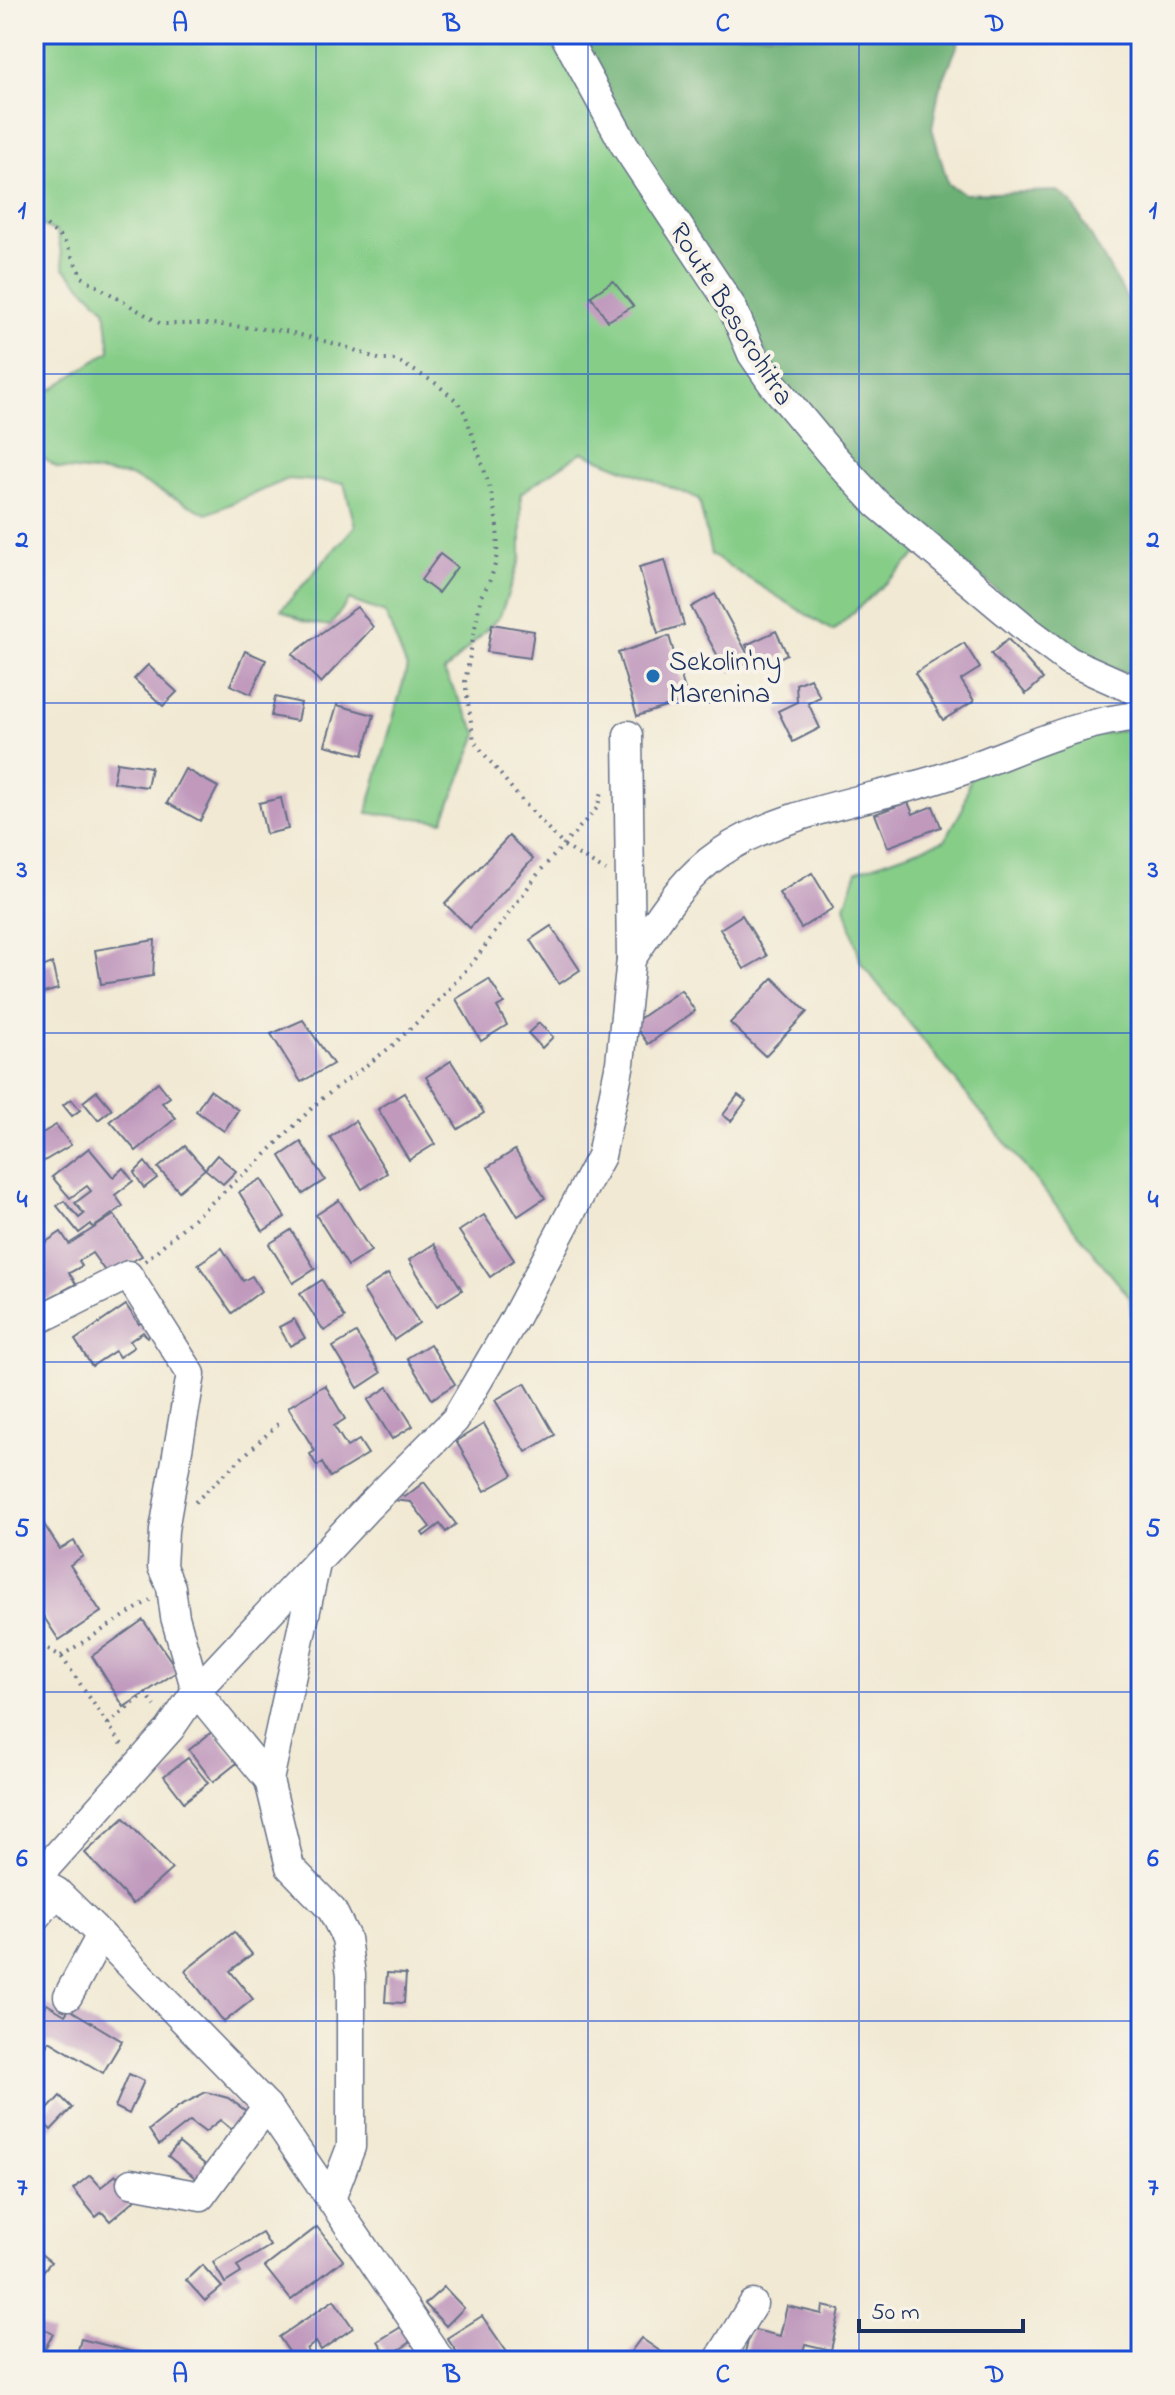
<svg xmlns="http://www.w3.org/2000/svg" width="1175" height="2395" viewBox="0 0 1175 2395" font-family="'Indie Flower',sans-serif">
<style>
.green{fill:#86cd88;stroke:#507e73;stroke-width:2}
.forest{fill:#6cb074;stroke:#447069;stroke-width:2}
.building{fill:#c099bd}
.lines{fill:none;stroke-linecap:round;stroke-linejoin:round}
.minor-casing{stroke:#667087;stroke-width:31}
.path{stroke:#667087;stroke-width:4;stroke-dasharray:2 6;stroke-linecap:butt}
.minor{stroke:#fff;stroke-width:28}
.grid{fill:none;stroke:#1d4ed8;stroke-width:2;stroke-opacity:0.55}
.poi-dot{fill:#1f6fb2;stroke:#f7f3e8;stroke-width:3}
.labels{text-anchor:middle;stroke-width:8;stroke-linejoin:round;paint-order:stroke}
.street-label{font-size:28px;fill:#1b2f5e;stroke:#f7f3e8}
.poi-label{font-size:28px;fill:#1b2f5e;stroke:#f7f3e8;text-anchor:start}
.neatline{fill:none;stroke:#1d4ed8;stroke-width:3}
.grid-label{font-size:26px;text-anchor:middle;font-weight:bold;fill:#1d4ed8}
</style>
<rect width="100%" height="100%" fill="#f7f3e8"/>
<filter id="ink" filterUnits="userSpaceOnUse"><feTurbulence type="fractalNoise" baseFrequency=".0125" numOctaves="2"/><feDisplacementMap in="SourceGraphic" scale="16" xChannelSelector="R" yChannelSelector="G"/><feConvolveMatrix kernelMatrix="1 2 1 2 8 2 1 2 1" color-interpolation-filters="sRGB"/></filter>
<filter id="wash" filterUnits="userSpaceOnUse"><feTurbulence type="fractalNoise" baseFrequency=".006" numOctaves="4" result="noise"/><feDisplacementMap in="SourceGraphic" scale="32" xChannelSelector="R" yChannelSelector="G"/><feGaussianBlur stdDeviation="1.8" result="paint"/><feColorMatrix in="noise" values="0 0 0 0 0 0 0 0 0 0 0 0 0 0 0 0 0 1.4 0 .05"/><feComposite in="paint" operator="in"/></filter>
<g filter="url(#wash)">
<rect width="100%" height="100%" fill="#f1e9d3"/>
<g class="green">
<polygon points="34,34 565,34 927,545 833,631 711,555 699,499 582,452 521,493 521,557 500,616 444,672 478,734 443,821 367,813 407,668 385,613 349,600 330,626 305,622 281,610 355,526 344,483 288,479 207,514 130,476 58,468 34,452 34,387 49,391 110,351 105,309 64,268 57,232 34,222"/>
<polygon points="1141,726 1141,1359 1135,1354 1130,1298 861,963 845,906 857,871 945,840 963,808 973,762"/>
</g>
<polygon class="forest" points="567,34 957,34 959,42 939,90 932,128 948,184 965,194 1058,191 1072,203 1130,304 1141,305 1141,679 1079,656 832,458"/>
<g id="blocks">
<g class="building">
<polygon points="613,281 633,306 608,321 591,296"/>
<polygon points="440,554 457,567 438,593 421,580"/>
<polygon points="665,560 684,625 658,633 639,567"/>
<polygon points="715,594 751,660 727,673 691,607"/>
<polygon points="357,607 373,627 321,683 292,654"/>
<polygon points="492,624 534,631 530,658 487,652"/>
<polygon points="776,631 787,654 758,669 746,645"/>
<polygon points="669,636 688,700 637,716 618,653"/>
<polygon points="1008,639 1043,679 1026,694 991,654"/>
<polygon points="964,643 980,668 961,680 974,701 943,720 915,673"/>
<polygon points="245,651 266,660 251,694 230,685"/>
<polygon points="148,665 177,692 163,706 134,679"/>
<polygon points="810,678 820,697 808,703 820,728 793,742 778,711 797,702 796,684"/>
<polygon points="275,697 301,703 297,721 271,716"/>
<polygon points="337,705 374,715 363,755 325,745"/>
<polygon points="117,762 151,767 147,787 113,782"/>
<polygon points="185,769 218,787 200,821 167,803"/>
<polygon points="281,798 288,829 266,834 259,803"/>
<polygon points="908,802 913,814 933,806 941,827 888,847 875,814"/>
<polygon points="509,836 533,859 470,928 445,904"/>
<polygon points="812,873 833,908 801,928 779,893"/>
<polygon points="742,915 767,956 744,969 720,929"/>
<polygon points="551,926 580,970 559,984 530,940"/>
<polygon points="155,940 153,976 101,984 95,950"/>
<polygon points="52,963 58,989 40,994 35,970"/>
<polygon points="773,978 807,1012 765,1056 730,1023"/>
<polygon points="489,979 504,1003 497,1007 507,1025 481,1041 456,999"/>
<polygon points="681,990 695,1011 648,1044 633,1023"/>
<polygon points="303,1020 333,1064 301,1082 271,1034"/>
<polygon points="539,1023 553,1037 542,1048 528,1033"/>
<polygon points="451,1061 484,1113 458,1129 426,1077"/>
<polygon points="158,1082 170,1097 162,1103 176,1118 136,1151 110,1121"/>
<polygon points="210,1090 238,1110 224,1131 196,1111"/>
<polygon points="97,1091 112,1109 98,1120 83,1102"/>
<polygon points="404,1093 435,1144 409,1160 378,1109"/>
<polygon points="738,1095 746,1101 731,1121 723,1115"/>
<polygon points="71,1099 80,1110 72,1116 63,1105"/>
<polygon points="355,1121 387,1173 362,1189 330,1137"/>
<polygon points="56,1125 71,1145 34,1167 34,1138"/>
<polygon points="301,1142 325,1180 303,1194 280,1156"/>
<polygon points="185,1146 205,1169 179,1191 158,1168"/>
<polygon points="89,1148 113,1177 123,1168 133,1181 115,1195 123,1206 93,1228 91,1224 79,1233 57,1206 64,1201 79,1218 84,1214 75,1203 91,1191 87,1186 70,1198 52,1177"/>
<polygon points="515,1150 545,1198 518,1216 488,1167"/>
<polygon points="217,1155 236,1171 223,1184 205,1169"/>
<polygon points="145,1162 157,1178 144,1188 134,1173"/>
<polygon points="261,1179 285,1217 263,1231 239,1192"/>
<polygon points="339,1200 371,1251 348,1266 316,1215"/>
<polygon points="114,1215 142,1256 107,1274 92,1253 79,1261 82,1266 69,1273 76,1284 46,1300 34,1279 34,1250 61,1232 69,1244"/>
<polygon points="484,1215 514,1260 490,1277 459,1231"/>
<polygon points="291,1230 315,1269 293,1283 269,1244"/>
<polygon points="434,1244 462,1290 437,1306 409,1260"/>
<polygon points="222,1248 243,1281 252,1276 261,1291 232,1313 198,1264"/>
<polygon points="388,1274 419,1323 394,1340 363,1290"/>
<polygon points="322,1280 345,1318 324,1331 300,1294"/>
<polygon points="126,1305 139,1324 147,1318 156,1331 147,1337 143,1332 130,1341 134,1347 119,1357 115,1351 92,1366 75,1340"/>
<polygon points="294,1319 305,1338 290,1346 279,1327"/>
<polygon points="356,1333 381,1373 358,1388 333,1347"/>
<polygon points="430,1344 455,1384 432,1399 407,1358"/>
<polygon points="525,1383 555,1435 526,1452 495,1400"/>
<polygon points="325,1385 345,1419 334,1426 347,1447 359,1440 368,1454 330,1477 322,1463 317,1466 310,1454 315,1451 288,1407"/>
<polygon points="388,1387 413,1426 392,1439 368,1400"/>
<polygon points="484,1424 513,1475 485,1491 456,1441"/>
<polygon points="424,1482 456,1524 446,1532 440,1524 424,1536 422,1533 430,1527 411,1502 384,1499 392,1488 405,1497"/>
<polygon points="34,1509 60,1549 74,1541 83,1556 70,1565 101,1612 59,1640 34,1602"/>
<polygon points="143,1620 178,1671 124,1707 92,1656"/>
<polygon points="213,1731 237,1763 213,1782 189,1750"/>
<polygon points="188,1758 208,1783 184,1802 164,1776"/>
<polygon points="124,1818 172,1869 133,1904 85,1853"/>
<polygon points="234,1932 252,1954 230,1971 253,1999 224,2022 185,1971"/>
<polygon points="387,1973 406,1974 404,2003 385,2002"/>
<polygon points="47,2004 65,2015 69,2009 122,2041 103,2073 49,2041 46,2047 34,2040 34,2026"/>
<polygon points="129,2074 144,2081 129,2114 115,2107"/>
<polygon points="206,2092 228,2098 249,2113 236,2133 220,2120 205,2132 190,2121 159,2145 149,2130 179,2106"/>
<polygon points="60,2096 72,2108 51,2130 39,2119"/>
<polygon points="179,2143 208,2167 198,2180 168,2156"/>
<polygon points="90,2175 101,2187 116,2175 136,2199 110,2221 102,2212 96,2217 73,2189"/>
<polygon points="317,2227 343,2260 291,2300 265,2267"/>
<polygon points="262,2233 270,2246 237,2266 241,2273 225,2283 213,2262"/>
<polygon points="37,2251 51,2262 34,2282 34,2255"/>
<polygon points="202,2265 222,2287 205,2301 186,2280"/>
<polygon points="444,2287 464,2308 446,2326 425,2304"/>
<polygon points="334,2300 353,2328 321,2350 316,2342 307,2349 314,2361 291,2361 294,2359 279,2337"/>
<polygon points="787,2306 822,2314 823,2306 840,2310 831,2350 805,2344 801,2361 743,2361 751,2329 780,2336"/>
<polygon points="482,2316 509,2355 501,2361 463,2361 447,2338"/>
<polygon points="34,2323 53,2334 38,2361 34,2361"/>
<polygon points="401,2327 411,2342 388,2357 378,2341"/>
<polygon points="641,2338 674,2361 624,2361"/>
<polygon points="81,2339 165,2360 165,2361 75,2361"/>
</g>
</g>
</g>
<g filter="url(#ink)">
<use href="#blocks" fill-opacity="0" stroke="#667087" stroke-width="2"/>
<g class="lines">
<defs>
<g id="minor">
<polyline points="564,34 624,144 732,307 752,354 772,383 831,454 877,504 1030,632 1069,661 1141,693"/>
<path d="M631 959C658 920 680 880 720 853 785 809 871 801 944 777 1009 756 1072 721 1141 716"/>
<polyline points="34,1322 128,1275 191,1374 164,1530 162,1567 171,1587 175,1617 196,1691 269,1780"/>
<polyline points="316,1564 269,1780 290,1867 332,1910 346,1938 351,1975 351,2147 331,2199"/>
<polyline points="35,1879 57,1892 101,1935 267,2106 441,2361"/>
<polyline points="34,1881 170,1729 196,1691 368,1507 455,1420 515,1318 601,1156 620,1063 631,959 628,735"/>
<polyline points="34,1920 57,1892"/>
<polyline points="68,1996 101,1935"/>
<polyline points="131,2183 201,2196 267,2106"/>
<polyline points="718,2361 753,2304"/>
</g>
</defs>
<use href="#minor" class="minor-casing"/>
<g class="path">
<path d="M34 216 64 240 82 277 161 324H212L285 331 343 346 381 360H396L434 382 457 401 465 413C482 468 519 542 481 596L465 682 474 741 517 795 564 846 606 871"/>
<polyline points="145,1261 259,1161 319,1101 392,1046 432,1008 474,961 540,871 597,808 603,789"/>
<polyline points="195,1502 280,1422"/>
<polyline points="34,1641 61,1656 123,1746"/>
<polyline points="61,1656 150,1600"/>
<polyline points="108,1724 146,1693 155,1706"/>
</g>
<use href="#minor" class="minor"/>
</g>
</g>
<path class="grid" d="M316 34V2361M588 34V2361M859 34V2361M34 374H1141M34 703H1141M34 1033H1141M34 1362H1141M34 1692H1141M34 2021H1141"/>
<circle class="poi-dot" cx="653" cy="676" r="8"/>
<g class="labels">
<g class="street-label">
<text transform="translate(733 313) rotate(58)" y="10">Route Besorohitra</text>
</g>
<g class="poi-label">
<text x="669" y="670">Sekolin'ny<tspan x="669" dy="32">Marenina</tspan></text>
</g>
</g>
<rect width="1175" height="2395" fill="none" stroke="#f7f3e8" stroke-width="88"/>
<path d="M859 2319v12h164v-12" fill="none" stroke="#1b2f5e" stroke-width="4"/>
<text x="871" y="2319" font-size="24" fill="#1b2f5e" stroke="#f7f3e8" stroke-width="6" paint-order="stroke">50 m</text>
<rect x="44" y="44" width="1087" height="2307" class="neatline"/>
<g class="grid-label">
<text x="180" y="31">A</text>
<text x="452" y="31">B</text>
<text x="723" y="31">C</text>
<text x="995" y="31">D</text>
<text x="22" y="218">1</text>
<text x="1153" y="218">1</text>
<text x="22" y="547">2</text>
<text x="1153" y="547">2</text>
<text x="22" y="877">3</text>
<text x="1153" y="877">3</text>
<text x="22" y="1207">4</text>
<text x="1153" y="1207">4</text>
<text x="22" y="1536">5</text>
<text x="1153" y="1536">5</text>
<text x="22" y="1866">6</text>
<text x="1153" y="1866">6</text>
<text x="22" y="2195">7</text>
<text x="1153" y="2195">7</text>
<text x="180" y="2382">A</text>
<text x="452" y="2382">B</text>
<text x="723" y="2382">C</text>
<text x="995" y="2382">D</text>
</g>
</svg>
